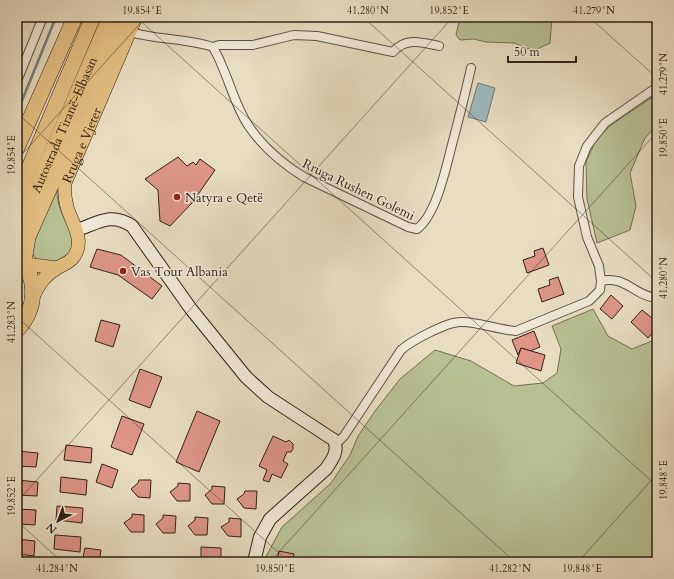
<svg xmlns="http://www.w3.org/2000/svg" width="674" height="579" viewBox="0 0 674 579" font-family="Cardo,serif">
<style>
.green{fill:#b7c092;stroke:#737054}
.water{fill:#9db8bf;stroke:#717c7c}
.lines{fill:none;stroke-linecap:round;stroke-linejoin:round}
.stream{stroke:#717c7c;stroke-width:2.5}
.building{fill:#de9588;stroke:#2f2117}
.street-casing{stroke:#5d5042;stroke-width:10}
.secondary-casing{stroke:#2f2117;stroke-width:14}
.primary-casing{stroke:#2f2117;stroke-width:14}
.highway-casing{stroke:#2f2117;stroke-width:16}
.street{stroke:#f0e8d7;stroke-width:8}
.secondary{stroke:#f0e8d7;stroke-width:12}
.primary{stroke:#e4be80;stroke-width:13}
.highway{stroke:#e4be80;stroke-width:15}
.ticks{fill:none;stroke:#2f2117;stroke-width:1;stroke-opacity:0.45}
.poi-dot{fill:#8f2418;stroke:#f0e8d7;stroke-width:1.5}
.labels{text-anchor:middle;stroke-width:3;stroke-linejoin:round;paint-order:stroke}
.street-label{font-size:13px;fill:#2f2117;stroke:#f0e8d7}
.poi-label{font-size:13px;fill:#2f2117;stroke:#f0e8d7;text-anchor:start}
.neatline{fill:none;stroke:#2f2117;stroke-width:1.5}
.ticks-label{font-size:10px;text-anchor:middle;fill:#2f2117}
</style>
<rect width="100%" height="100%" fill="#e8dcc1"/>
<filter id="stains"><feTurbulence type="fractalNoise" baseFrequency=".005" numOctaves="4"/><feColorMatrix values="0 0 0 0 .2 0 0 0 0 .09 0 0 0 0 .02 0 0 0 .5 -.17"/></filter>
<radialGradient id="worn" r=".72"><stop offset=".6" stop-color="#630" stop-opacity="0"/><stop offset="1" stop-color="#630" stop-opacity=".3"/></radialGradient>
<g class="green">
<polygon points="460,17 552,17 550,43 533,51 514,43 486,42 474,39 460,40 456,35"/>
<polygon points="657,94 657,125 645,138 630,173 636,206 630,230 597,243 587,199 586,162 597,138 611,125"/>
<path d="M58 181 57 194 59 206 64 218 72 233 73 249C59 264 56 262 37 260L33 255 31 248Z"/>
<polygon points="593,309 608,336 632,349 657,339 657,562 263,562 282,527 331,483 350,455 358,436 375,411 400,379 435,350 471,361 514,386 543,383 557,373 561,349 552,326"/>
</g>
<polygon class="water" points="478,83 495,88 486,122 468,117"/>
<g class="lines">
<polyline class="stream" points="17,113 56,17"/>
</g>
<g class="building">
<polygon points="17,17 22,17 19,37 17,37"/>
<polygon points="178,157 187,166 193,162 196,165 200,159 215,170 192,203 170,226 160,221 158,190 145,179"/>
<polygon points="543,248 549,265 527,273 523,260 535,256 534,251"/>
<polygon points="97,249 121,255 162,286 152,299 118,275 90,267"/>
<polygon points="558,277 564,294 542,302 538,289 550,285 549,280"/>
<polygon points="611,295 623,306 612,319 600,309"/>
<polygon points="642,310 657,322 657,328 648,338 631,322"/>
<polygon points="101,320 120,325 113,347 95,341"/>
<polygon points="534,331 540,347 530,351 521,348 518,355 512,340"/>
<polygon points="521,348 545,355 541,371 516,363"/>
<polygon points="140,369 162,377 150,408 129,400"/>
<polygon points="197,411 220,421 199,472 176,462"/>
<polygon points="122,416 144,424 132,455 111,447"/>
<polygon points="273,436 286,442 289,440 293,444 293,449 291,452 287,452 283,461 288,464 281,478 272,474 269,482 263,480 267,470 259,466"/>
<polygon points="66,445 92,448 91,463 64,460"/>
<polygon points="17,451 38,453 36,467 17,466"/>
<polygon points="102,464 118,470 112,488 96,482"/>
<polygon points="61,477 87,480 86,495 60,492"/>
<polygon points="17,480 38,482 37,496 17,495"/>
<polygon points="139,480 151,480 150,498 138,497 131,489 138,483"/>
<polygon points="178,483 190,484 190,501 177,501 170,492 178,486"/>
<polygon points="212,486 225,487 224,504 212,504 205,495 212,489"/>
<polygon points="245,491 257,491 256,509 244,508 237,499 244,494"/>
<polygon points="57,506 83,508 82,523 56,520"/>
<polygon points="17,509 36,510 35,525 17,524"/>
<polygon points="132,514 144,515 144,532 131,532 124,523 132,517"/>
<polygon points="163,515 176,516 175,533 163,533 156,524 163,518"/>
<polygon points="195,517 208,518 207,535 195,535 188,526 195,520"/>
<polygon points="229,518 241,519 241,537 228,536 221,527 229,522"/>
<polygon points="55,535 81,537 80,552 54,549"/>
<polygon points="17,539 35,541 34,556 17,554"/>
<polygon points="201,547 221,548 221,562 201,562"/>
<polygon points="85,548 101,550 99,562 82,562"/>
<polygon points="279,551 294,554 292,562 277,562"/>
</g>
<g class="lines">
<defs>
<g id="street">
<path d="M130 32C157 40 186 38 213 47 216 53 220 60 222 66 231 86 236 107 248 125 262 146 283 164 304 177L408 227 417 229C438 213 447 162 454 137 460 114 466 91 471 68"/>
<path d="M213 47 219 45H253L294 35 317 36 393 52C405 37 422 42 439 46"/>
<polyline points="17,81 43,17"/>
<path d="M601 281C626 275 634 296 657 298"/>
<path d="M336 444 344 436 401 350C411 341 447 322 460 322 476 321 498 330 516 331L589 301 600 290 601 281 599 266 587 237 578 197 579 166 587 146 605 123 657 87"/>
</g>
<path id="secondary" d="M77 230C98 223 111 212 132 226L191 309 246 377 268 397 334 440C339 451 332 460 326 469L270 519 260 537 254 562"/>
<g id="primary">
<polyline points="26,264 56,268"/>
<path id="s1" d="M33 297C38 285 45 275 56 269 61 265 67 264 72 259 87 242 72 224 67 207 65 199 64 192 65 183L136 17"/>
</g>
<g id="highway">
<polyline points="17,148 75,17"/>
<polyline points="17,196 93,17"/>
<path id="s2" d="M17 233 110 17"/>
<polyline points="24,262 28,237 126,17"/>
<path d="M17 330C38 308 37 278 19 255"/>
</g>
</defs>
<use href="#street" class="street-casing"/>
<use href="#secondary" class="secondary-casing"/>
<use href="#primary" class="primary-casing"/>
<use href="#highway" class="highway-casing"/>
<use href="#street" class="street"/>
<use href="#secondary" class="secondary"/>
<use href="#primary" class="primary"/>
<use href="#highway" class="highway"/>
</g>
<path class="ticks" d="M136 17 657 486M363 17 657 282M589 17 657 78M17 113 515 562M17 160 146 17M17 317 289 562M17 502 453 17M17 521 62 562M270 562 657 132M578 562 657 474"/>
<g class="poi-dot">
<circle cx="177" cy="197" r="4"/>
<circle cx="123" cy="271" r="4"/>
</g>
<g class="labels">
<g class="street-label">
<text dy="5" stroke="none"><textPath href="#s2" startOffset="118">Autostrada Tiranë-Elbasan</textPath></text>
<text dy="5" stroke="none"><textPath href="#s1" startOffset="177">Rruga e Vjeter</textPath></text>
<text transform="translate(359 189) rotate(26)" y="5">Rruga Rushen Golemi</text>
</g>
<g class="poi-label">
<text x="185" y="202">Natyra e Qetë</text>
<text x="131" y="276">Vas Tour Albania</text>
</g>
</g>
<rect width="674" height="579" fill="none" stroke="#e8dcc1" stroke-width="44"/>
<g transform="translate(58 521) rotate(222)" stroke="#f0e8d7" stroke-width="3" paint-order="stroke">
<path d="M0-3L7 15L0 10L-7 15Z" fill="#2f2117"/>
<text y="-6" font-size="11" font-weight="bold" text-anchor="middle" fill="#2f2117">N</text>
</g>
<path d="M508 56v6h68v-6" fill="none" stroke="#2f2117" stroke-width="2"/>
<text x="514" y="56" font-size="12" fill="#2f2117" stroke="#f0e8d7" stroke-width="3" paint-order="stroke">50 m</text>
<rect x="22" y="22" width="630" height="535" class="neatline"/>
<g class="ticks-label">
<text x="142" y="14">19.854°E</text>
<text x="368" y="14">41.280°N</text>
<text x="449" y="14">19.852°E</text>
<text x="594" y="14">41.279°N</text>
<text transform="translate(663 74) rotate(-90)" y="4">41.279°N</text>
<text transform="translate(663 138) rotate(-90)" y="4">19.850°E</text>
<text transform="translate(11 155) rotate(-90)" y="4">19.854°E</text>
<text transform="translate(663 278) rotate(-90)" y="4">41.280°N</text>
<text transform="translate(11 322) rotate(-90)" y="4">41.283°N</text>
<text transform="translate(663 480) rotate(-90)" y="4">19.848°E</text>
<text transform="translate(11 496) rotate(-90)" y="4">19.852°E</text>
<text x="57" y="572">41.284°N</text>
<text x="275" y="572">19.850°E</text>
<text x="510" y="572">41.282°N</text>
<text x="582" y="572">19.848°E</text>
</g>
<rect width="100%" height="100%" filter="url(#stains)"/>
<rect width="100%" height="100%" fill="url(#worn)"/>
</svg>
